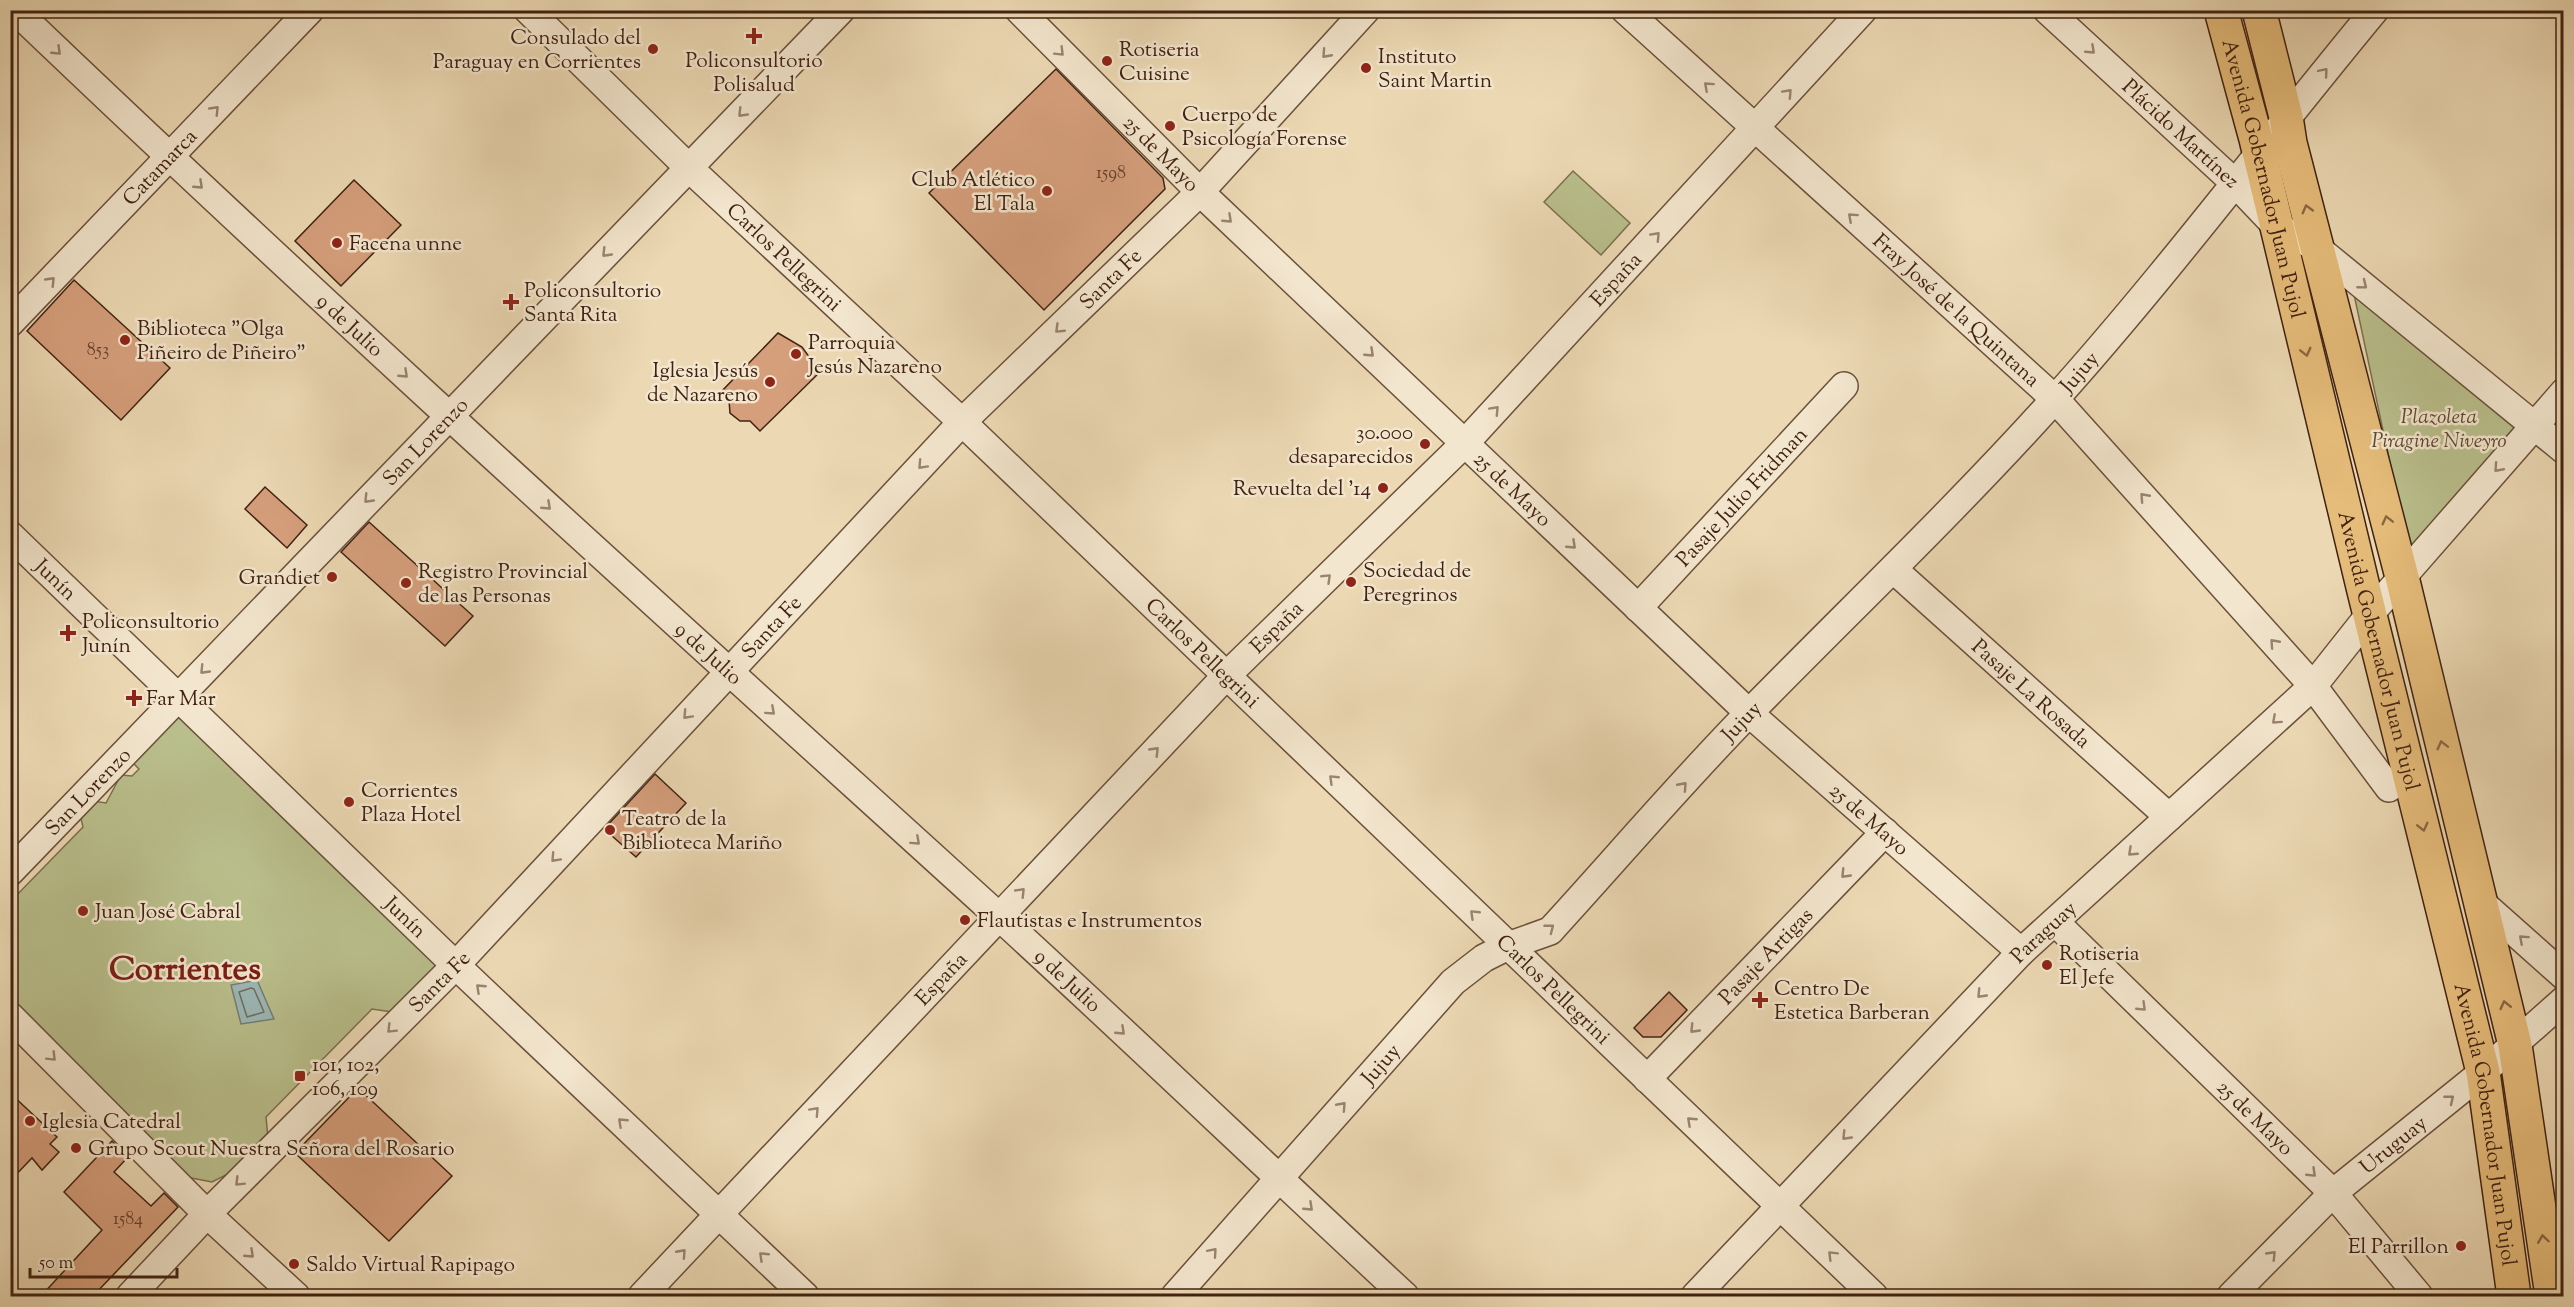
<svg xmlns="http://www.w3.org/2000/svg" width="2574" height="1307" viewBox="0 0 2574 1307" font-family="'Sorts Mill Goudy',serif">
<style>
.green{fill:#b9bf8c;stroke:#7c7050;stroke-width:1.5}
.water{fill:#9cb8b6;stroke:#777c75;stroke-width:1.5}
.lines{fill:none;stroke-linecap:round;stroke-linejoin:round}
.shore{stroke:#6e6d64;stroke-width:1.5}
.building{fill:#d69f7c;stroke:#402213;stroke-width:1.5}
.minor-casing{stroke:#6b503b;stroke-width:30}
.major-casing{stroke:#402213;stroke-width:36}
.minor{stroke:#f3e6ce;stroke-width:27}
.major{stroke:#e6bc7a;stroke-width:33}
.oneway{stroke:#9a8470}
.oneway2{stroke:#8b6741}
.poi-dot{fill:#8f2418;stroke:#f3e6ce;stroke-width:2}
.labels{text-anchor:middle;stroke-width:5;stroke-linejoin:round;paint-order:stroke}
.number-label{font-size:18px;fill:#66412d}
.poi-label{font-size:21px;fill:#402213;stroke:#f3e6ce;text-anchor:start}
.street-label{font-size:21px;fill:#402213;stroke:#f3e6ce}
.park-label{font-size:21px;font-style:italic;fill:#5e4931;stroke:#f3e6ce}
.town-label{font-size:33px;font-weight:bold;fill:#7a1f14;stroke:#f3e6ce}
</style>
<rect width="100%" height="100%" fill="#ecd9b4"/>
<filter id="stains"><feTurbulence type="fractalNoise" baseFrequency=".00333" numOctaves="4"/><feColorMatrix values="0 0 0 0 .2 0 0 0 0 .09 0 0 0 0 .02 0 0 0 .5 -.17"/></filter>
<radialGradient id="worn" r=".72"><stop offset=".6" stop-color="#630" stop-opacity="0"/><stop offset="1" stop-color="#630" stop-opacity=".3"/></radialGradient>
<g class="green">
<polygon points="1573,171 1630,223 1601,255 1544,202"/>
<polygon points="2352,285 2519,422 2409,552"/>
<polygon points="185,703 446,956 392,1012 372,1009 266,1117 268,1138 236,1170 212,1182 186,1177 11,1006 10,902 83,827 81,819 93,801 106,803 121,775 132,776 139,769 130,760"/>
</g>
<polygon class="water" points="257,980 274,1019 241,1024 231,985"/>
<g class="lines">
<polygon class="shore" points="251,988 254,989 264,1012 247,1017 239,992"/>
</g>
<g class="building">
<polygon points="1056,69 1163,178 1165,189 1044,310 929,193"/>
<polygon points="354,180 401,225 341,286 295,241"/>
<polygon points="74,280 170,368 121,420 27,331"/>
<polygon points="778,333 802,347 820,372 760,431 750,421 740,421 730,413 729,400 720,393"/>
<polygon points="265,487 307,525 287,548 245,509"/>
<polygon points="369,522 473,616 445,646 341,552"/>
<polygon points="655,774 686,803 636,857 604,829"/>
<polygon points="1669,992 1687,1010 1661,1037 1643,1037 1634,1028"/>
<polygon points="358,1088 452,1176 389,1241 295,1153"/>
<polygon points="10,1093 57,1137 50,1144 59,1152 42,1170 32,1158 10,1181"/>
<polygon points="112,1141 128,1157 114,1172 151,1206 164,1193 178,1207 93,1296 41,1296 102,1230 64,1192"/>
</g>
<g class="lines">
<defs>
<g id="minor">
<path id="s1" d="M15 10C336 317 666 614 995 913 1133 1039 1268 1169 1405 1296"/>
<path id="s2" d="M528 10 689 168 962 422 1874 1296"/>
<path id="s3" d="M1019 10 1200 192 1749 713 2021 952"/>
<path id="s4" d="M1625 10 2055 399 2313 686 2389 788"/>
<path id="s5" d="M2047 10 2236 184 2276 226 2317 248 2564 450"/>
<path id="s6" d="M10 323 310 10"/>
<path id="s7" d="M10 535 446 956 805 1296"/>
<path id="s8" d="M1893 569 2169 817"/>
<path id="s9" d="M1638 608 1844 386"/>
<path id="s10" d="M10 872 841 10"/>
<polyline points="2482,903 2564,976"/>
<path id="s11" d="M2055 922 2333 1193 2419 1296"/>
<polyline points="10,1016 207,1214 296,1296"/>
<path id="s12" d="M1647 1079 1885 832"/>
<path id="s13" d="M130 1296 207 1214 456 965 962 422 1200 192 1366 10"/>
<path id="s14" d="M642 1296 1225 677 1465 443 1863 10"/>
<path id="s15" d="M1175 1296 1453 982 1484 958 1508 946 1550 931C1617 858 1682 781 1752 710 1853 607 1958 507 2055 399 2167 274 2268 139 2375 10"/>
<path id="s16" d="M1695 1296 2021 952 2313 686 2370 614 2564 392"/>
<path id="s17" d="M2231 1296 2333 1193 2483 1072 2564 1000"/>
</g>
<g id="major">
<path id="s18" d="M2221 10 2256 139 2364 591 2483 1072 2514 1296"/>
<polyline points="2259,10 2286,117 2290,143 2402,577 2515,1045 2552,1296"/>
</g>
</defs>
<use href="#minor" class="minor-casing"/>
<use href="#major" class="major-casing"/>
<use href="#minor" class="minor"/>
<use href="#major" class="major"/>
</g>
<defs><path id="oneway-chevron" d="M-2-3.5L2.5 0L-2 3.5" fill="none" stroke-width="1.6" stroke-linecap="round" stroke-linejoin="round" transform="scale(1.5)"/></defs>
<g class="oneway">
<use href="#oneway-chevron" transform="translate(2091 50) rotate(43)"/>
<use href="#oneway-chevron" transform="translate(57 51) rotate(44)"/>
<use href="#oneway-chevron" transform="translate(1060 52) rotate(45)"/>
<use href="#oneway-chevron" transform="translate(1326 54) rotate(132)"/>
<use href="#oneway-chevron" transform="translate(2324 72) rotate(-50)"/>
<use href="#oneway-chevron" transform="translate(1708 86) rotate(-138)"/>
<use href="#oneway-chevron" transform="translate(1788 93) rotate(-47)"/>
<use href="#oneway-chevron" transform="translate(215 110) rotate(-46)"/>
<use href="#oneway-chevron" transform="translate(742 113) rotate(134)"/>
<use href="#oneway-chevron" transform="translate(199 185) rotate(43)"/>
<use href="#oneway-chevron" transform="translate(1852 217) rotate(-138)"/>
<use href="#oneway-chevron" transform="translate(1228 219) rotate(43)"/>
<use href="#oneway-chevron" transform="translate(1656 236) rotate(-47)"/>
<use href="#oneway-chevron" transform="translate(606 253) rotate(134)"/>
<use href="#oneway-chevron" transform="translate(51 281) rotate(-46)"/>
<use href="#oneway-chevron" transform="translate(2363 285) rotate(39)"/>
<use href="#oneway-chevron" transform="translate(1059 329) rotate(136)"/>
<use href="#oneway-chevron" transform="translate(1370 353) rotate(43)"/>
<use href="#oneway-chevron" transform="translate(404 374) rotate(43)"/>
<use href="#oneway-chevron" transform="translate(1495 410) rotate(-47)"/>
<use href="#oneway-chevron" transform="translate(922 465) rotate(133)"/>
<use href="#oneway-chevron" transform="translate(2498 468) rotate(132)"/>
<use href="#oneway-chevron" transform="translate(2144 497) rotate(-132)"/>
<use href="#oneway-chevron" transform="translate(368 499) rotate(134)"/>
<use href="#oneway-chevron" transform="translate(547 506) rotate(43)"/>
<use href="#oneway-chevron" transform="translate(1572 545) rotate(43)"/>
<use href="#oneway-chevron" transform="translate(1327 578) rotate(-44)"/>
<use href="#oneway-chevron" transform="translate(2274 643) rotate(-132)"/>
<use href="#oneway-chevron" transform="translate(204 670) rotate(134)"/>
<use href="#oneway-chevron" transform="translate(771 711) rotate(42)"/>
<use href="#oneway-chevron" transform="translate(687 715) rotate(133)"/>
<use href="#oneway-chevron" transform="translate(2276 720) rotate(138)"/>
<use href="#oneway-chevron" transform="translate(1155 751) rotate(-46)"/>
<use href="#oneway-chevron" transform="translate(1333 779) rotate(-136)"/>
<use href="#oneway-chevron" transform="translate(1683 786) rotate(-48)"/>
<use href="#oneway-chevron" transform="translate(916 841) rotate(42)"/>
<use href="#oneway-chevron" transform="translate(2132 852) rotate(137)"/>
<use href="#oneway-chevron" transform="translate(555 858) rotate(133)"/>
<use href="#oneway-chevron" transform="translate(1845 874) rotate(134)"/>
<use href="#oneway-chevron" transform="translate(1021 892) rotate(-46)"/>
<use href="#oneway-chevron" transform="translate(1474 914) rotate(-136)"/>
<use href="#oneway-chevron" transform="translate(1550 928) rotate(-38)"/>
<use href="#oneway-chevron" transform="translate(2523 939) rotate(-138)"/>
<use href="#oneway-chevron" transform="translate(480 988) rotate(-137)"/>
<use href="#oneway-chevron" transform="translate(1981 994) rotate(134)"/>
<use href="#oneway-chevron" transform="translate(2142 1007) rotate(44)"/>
<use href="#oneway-chevron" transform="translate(391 1029) rotate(135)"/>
<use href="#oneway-chevron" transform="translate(1694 1029) rotate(134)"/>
<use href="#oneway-chevron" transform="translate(1121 1031) rotate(43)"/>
<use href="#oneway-chevron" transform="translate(52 1057) rotate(45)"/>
<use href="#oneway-chevron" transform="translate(2450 1099) rotate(-39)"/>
<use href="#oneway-chevron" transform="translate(1342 1106) rotate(-48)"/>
<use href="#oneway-chevron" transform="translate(815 1111) rotate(-47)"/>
<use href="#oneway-chevron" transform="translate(1691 1121) rotate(-137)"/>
<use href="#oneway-chevron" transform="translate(622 1122) rotate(-137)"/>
<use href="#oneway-chevron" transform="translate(1846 1136) rotate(134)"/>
<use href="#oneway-chevron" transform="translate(2312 1173) rotate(44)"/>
<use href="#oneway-chevron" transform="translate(239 1182) rotate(135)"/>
<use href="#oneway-chevron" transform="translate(1309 1207) rotate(43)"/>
<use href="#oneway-chevron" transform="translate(1213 1252) rotate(-49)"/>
<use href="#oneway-chevron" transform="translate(682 1253) rotate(-48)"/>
<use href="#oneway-chevron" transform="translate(250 1254) rotate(43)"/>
<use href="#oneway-chevron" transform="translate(1832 1255) rotate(-135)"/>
<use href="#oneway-chevron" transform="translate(2272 1255) rotate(-46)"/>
<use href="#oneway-chevron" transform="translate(763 1256) rotate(-136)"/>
</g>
<g class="oneway2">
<use href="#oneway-chevron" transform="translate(2307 209) rotate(-105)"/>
<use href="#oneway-chevron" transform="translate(2306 352) rotate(76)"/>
<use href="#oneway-chevron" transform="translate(2387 520) rotate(-104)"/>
<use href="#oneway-chevron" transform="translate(2442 745) rotate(-104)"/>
<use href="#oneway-chevron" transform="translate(2423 827) rotate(76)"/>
<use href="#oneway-chevron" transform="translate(2505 1005) rotate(-103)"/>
<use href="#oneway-chevron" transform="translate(2543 1239) rotate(-98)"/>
</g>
<g class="poi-dot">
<path d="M751 27h6v6h6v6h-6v6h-6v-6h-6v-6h6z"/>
<circle cx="653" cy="49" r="6"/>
<circle cx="1107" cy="61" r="6"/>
<circle cx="1366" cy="68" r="6"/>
<circle cx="1170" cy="126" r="6"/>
<circle cx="1047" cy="191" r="6"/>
<circle cx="337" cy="243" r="6"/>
<path d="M508 293h6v6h6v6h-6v6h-6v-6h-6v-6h6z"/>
<circle cx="125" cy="340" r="6"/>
<circle cx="796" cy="354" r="6"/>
<circle cx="770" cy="382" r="6"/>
<circle cx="1425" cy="444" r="6"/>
<circle cx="1383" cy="488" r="6"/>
<circle cx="332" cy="577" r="6"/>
<circle cx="1351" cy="582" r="6"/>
<circle cx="406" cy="583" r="6"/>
<path d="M65 624h6v6h6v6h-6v6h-6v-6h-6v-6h6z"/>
<path d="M131 689h6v6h6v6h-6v6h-6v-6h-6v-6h6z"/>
<circle cx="349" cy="802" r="6"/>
<circle cx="610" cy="830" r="6"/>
<circle cx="83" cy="911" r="6"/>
<circle cx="965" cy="920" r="6"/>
<circle cx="2047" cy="965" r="6"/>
<path d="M1757 991h6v6h6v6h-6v6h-6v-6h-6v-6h6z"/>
<rect x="294" y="1070" width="12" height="12" rx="3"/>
<circle cx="30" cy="1121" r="6"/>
<circle cx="76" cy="1148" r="6"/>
<circle cx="2461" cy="1246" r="6"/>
<circle cx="294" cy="1264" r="6"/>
</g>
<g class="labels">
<g class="number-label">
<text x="1111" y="178">1598</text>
<text x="98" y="355">853</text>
<text x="128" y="1224">1584</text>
</g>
<g class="poi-label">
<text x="641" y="44" text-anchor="end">Consulado del<tspan x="641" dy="24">Paraguay en Corrientes</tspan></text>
<text x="1119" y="56">Rotiseria<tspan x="1119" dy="24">Cuisine</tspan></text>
<text x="1378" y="63">Instituto<tspan x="1378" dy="24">Saint Martin</tspan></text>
<text x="754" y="67" text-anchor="middle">Policonsultorio<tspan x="754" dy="24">Polisalud</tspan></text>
<text x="1182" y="121">Cuerpo de<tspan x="1182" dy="24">Psicología Forense</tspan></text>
<text x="1035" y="186" text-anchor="end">Club Atlético<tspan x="1035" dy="24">El Tala</tspan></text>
<text x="349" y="250">Facena unne</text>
<text x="524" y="297">Policonsultorio<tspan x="524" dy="24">Santa Rita</tspan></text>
<text x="137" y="335">Biblioteca "Olga<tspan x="137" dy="24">Piñeiro de Piñeiro"</tspan></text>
<text x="808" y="349">Parroquia<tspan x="808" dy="24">Jesús Nazareno</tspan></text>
<text x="758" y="377" text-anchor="end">Iglesia Jesús<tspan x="758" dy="24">de Nazareno</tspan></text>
<text x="1413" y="439" text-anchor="end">30.000<tspan x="1413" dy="24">desaparecidos</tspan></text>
<text x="1371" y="495" text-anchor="end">Revuelta del '14</text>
<text x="1363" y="577">Sociedad de<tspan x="1363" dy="24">Peregrinos</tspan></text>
<text x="418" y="578">Registro Provincial<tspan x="418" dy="24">de las Personas</tspan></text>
<text x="320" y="584" text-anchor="end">Grandiet</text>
<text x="82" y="628">Policonsultorio<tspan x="82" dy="24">Junín</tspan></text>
<text x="146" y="705">Far Mar</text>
<text x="361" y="797">Corrientes<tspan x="361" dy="24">Plaza Hotel</tspan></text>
<text x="622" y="825">Teatro de la<tspan x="622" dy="24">Biblioteca Mariño</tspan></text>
<text x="95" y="918">Juan José Cabral</text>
<text x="977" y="927">Flautistas e Instrumentos</text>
<text x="2059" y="960">Rotiseria<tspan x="2059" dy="24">El Jefe</tspan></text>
<text x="1774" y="995">Centro De<tspan x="1774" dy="24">Estetica Barberan</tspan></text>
<text x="312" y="1071">101, 102,<tspan x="312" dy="24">106, 109</tspan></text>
<text x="42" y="1128">Iglesia Catedral</text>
<text x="88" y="1155">Grupo Scout Nuestra Señora del Rosario</text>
<text x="2449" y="1253" text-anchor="end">El Parrillon</text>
<text x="306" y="1271">Saldo Virtual Rapipago</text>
</g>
<g class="street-label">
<text dy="7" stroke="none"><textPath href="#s5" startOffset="182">Plácido Martínez</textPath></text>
<text dy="7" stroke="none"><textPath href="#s3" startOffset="202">25 de Mayo</textPath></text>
<text dy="7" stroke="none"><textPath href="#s6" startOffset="216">Catamarca</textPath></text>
<text dy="7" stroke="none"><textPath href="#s18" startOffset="174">Avenida Gobernador Juan Pujol</textPath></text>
<text dy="7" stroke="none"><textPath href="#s2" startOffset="356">Carlos Pellegrini</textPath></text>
<text dy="7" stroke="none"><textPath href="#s13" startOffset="1413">Santa Fe</textPath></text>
<text dy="7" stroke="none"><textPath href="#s14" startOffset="1408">España</textPath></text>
<text dy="7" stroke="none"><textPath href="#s4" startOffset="447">Fray José de la Quintana</textPath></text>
<text dy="7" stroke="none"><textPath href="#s1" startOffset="460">9 de Julio</textPath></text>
<text dy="7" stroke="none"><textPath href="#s15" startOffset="1300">Jujuy</textPath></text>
<text dy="7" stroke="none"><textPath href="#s10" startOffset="598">San Lorenzo</textPath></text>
<text dy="7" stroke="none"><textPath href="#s3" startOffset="688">25 de Mayo</textPath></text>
<text dy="7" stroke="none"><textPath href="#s9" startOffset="152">Pasaje Julio Fridman</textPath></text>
<text dy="7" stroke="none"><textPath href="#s7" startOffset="64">Junín</textPath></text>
<text dy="7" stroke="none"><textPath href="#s13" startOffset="927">Santa Fe</textPath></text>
<text dy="7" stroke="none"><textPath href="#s14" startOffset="922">España</textPath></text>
<text dy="7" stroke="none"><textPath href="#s18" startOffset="660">Avenida Gobernador Juan Pujol</textPath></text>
<text dy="7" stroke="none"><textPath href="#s2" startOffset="932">Carlos Pellegrini</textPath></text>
<text dy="7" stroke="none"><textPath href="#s1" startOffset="946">9 de Julio</textPath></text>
<text dy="7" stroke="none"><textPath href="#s8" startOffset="186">Pasaje La Rosada</textPath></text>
<text dy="7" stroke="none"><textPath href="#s15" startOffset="814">Jujuy</textPath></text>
<text dy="7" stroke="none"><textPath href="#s10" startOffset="112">San Lorenzo</textPath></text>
<text dy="7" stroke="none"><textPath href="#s3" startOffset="1174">25 de Mayo</textPath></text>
<text dy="7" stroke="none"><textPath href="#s7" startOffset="550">Junín</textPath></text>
<text dy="7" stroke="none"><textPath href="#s16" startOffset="504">Paraguay</textPath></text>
<text dy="7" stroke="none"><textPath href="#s12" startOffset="171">Pasaje Artigas</textPath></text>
<text dy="7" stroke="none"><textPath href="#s14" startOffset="436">España</textPath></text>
<text dy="7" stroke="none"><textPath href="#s13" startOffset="441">Santa Fe</textPath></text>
<text dy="7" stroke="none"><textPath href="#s1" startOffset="1432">9 de Julio</textPath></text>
<text dy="7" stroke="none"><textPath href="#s2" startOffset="1418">Carlos Pellegrini</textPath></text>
<text dy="7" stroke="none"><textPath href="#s15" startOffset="310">Jujuy</textPath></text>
<text dy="7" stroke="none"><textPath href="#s11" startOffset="280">25 de Mayo</textPath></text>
<text dy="7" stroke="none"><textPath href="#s18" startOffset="1146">Avenida Gobernador Juan Pujol</textPath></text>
<text dy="7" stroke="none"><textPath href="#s17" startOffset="222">Uruguay</textPath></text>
</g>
<g class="park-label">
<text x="2439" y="423">Plazoleta<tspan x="2439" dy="24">Piragine Niveyro</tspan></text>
</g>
<g class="town-label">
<text x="185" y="979">Corrientes</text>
</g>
</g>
<rect width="2574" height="1307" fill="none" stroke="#ecd9b4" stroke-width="36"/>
<rect x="12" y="12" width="2550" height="1283" fill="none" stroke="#402213" stroke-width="3"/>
<rect x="18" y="18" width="2538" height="1271" fill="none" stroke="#402213" stroke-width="1.5"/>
<path d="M30 1268v9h147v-9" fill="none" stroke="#402213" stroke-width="3"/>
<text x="39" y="1268" font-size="18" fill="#402213" stroke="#f3e6ce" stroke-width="4.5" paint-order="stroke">50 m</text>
<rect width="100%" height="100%" filter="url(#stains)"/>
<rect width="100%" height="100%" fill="url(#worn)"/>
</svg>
